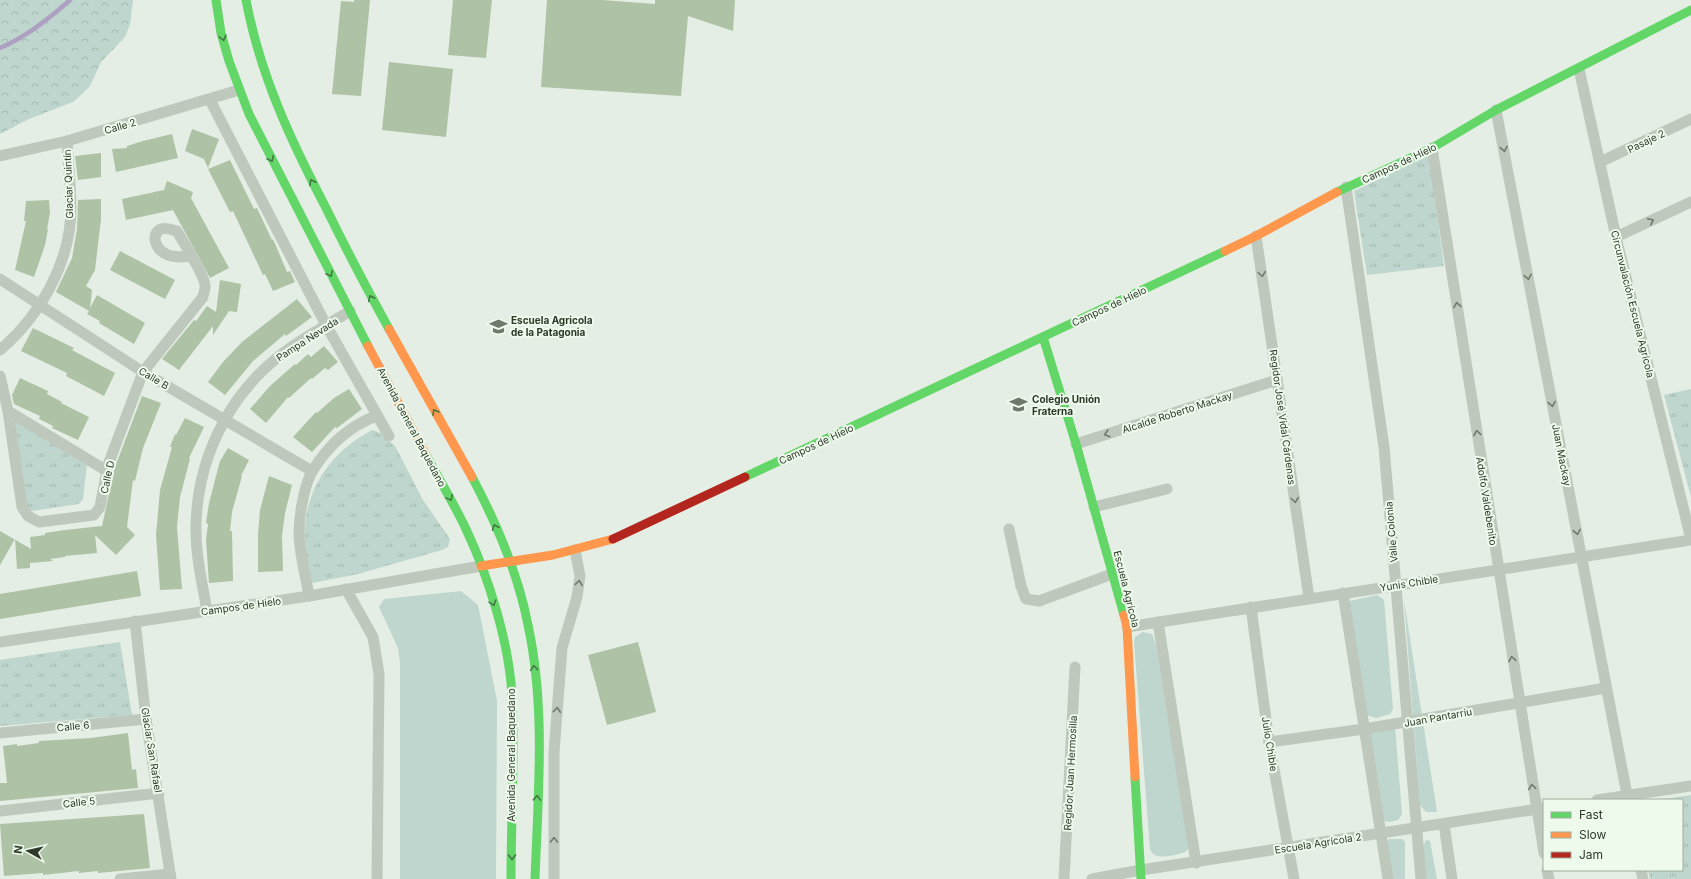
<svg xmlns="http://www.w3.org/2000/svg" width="1691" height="879" viewBox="0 0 1691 879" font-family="Inter,sans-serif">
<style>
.green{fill:#bed6cd}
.forest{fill:url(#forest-crowns)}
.park{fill:url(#park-tufts)}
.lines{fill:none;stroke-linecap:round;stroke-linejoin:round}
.stream{stroke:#ada0c0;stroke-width:4.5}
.building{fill:#aec2a6}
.street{stroke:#bec8bd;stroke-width:11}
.fast{stroke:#63d668;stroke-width:9}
.slow{stroke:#ff974d;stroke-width:9}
.jam{stroke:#b3261e;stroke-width:9}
.oneway{stroke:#437843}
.oneway2{stroke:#6f796c}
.labels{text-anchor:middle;stroke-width:4;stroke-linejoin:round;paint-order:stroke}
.street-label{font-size:10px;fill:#2e392a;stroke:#edfaec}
.poi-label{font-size:10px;font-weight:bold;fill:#2e392a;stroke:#edfaec;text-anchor:start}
</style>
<defs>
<pattern id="forest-crowns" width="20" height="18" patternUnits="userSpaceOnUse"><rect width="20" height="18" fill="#bed6cd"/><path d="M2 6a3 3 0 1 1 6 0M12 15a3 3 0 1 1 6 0" fill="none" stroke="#a4b8b0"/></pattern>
<pattern id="park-tufts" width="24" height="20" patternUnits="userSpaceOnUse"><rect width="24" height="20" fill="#bed6cd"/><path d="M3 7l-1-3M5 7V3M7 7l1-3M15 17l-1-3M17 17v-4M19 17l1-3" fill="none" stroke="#a4b8b0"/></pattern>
</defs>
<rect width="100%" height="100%" fill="#e4eee4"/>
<g class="green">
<polygon points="461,591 478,605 497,701 496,879 400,879 400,663 398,648 379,607 384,599"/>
<polygon points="1377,595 1384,600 1393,709 1390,714 1376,718 1367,715 1349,601"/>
<polygon points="1404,600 1437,812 1426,812 1420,805"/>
<path d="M1143 632 1152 634 1156 645 1189 848 1185 852C1175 855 1154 862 1150 849L1134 642 1135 637Z"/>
<polygon points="1395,726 1402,814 1398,820 1389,822 1384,821 1369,730"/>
<polygon points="1389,839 1402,839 1405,842 1405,879 1392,879 1387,842"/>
<polygon points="1426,840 1430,841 1437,879 1423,879 1423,847"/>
</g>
<polygon class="forest" points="0,0 133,0 130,24 125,37 101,62 90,86 82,94 73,102 29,119 0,134"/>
<g class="park">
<polygon points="1429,155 1444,266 1367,275 1354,191"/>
<polygon points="1691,389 1691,497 1664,395"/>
<polygon points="15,421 87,464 83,499 79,504 32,511 26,509"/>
<path d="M372 430 381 433 395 446 423 500 450 539 448 547 442 550 358 574 312 583C292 520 312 462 372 430Z"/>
<polygon points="120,642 132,715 0,726 0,660"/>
<polygon points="1691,795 1691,879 1650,879 1648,870 1682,870 1682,800 1658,800"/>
</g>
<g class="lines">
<path class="stream" d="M0 48C24 38 51 17 70 0"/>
</g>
<g class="building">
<polygon points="354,0 370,0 361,96 332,94 341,1 354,2"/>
<polygon points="453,0 492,0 486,58 448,55"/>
<polygon points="547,0 602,0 655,4 655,0 735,0 733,31 688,16 681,96 541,87"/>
<polygon points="389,62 453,69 446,137 382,130"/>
<polygon points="192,129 219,139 208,168 204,159 185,151"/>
<polygon points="172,134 178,158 116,172 112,149 127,148 127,146 143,141"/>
<polygon points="101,153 101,177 78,180 75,156"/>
<polygon points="230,160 254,209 257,208 272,240 273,239 287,272 290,271 295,282 273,291 265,274 263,275 233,211 230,212 208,169"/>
<polygon points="167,181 193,192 191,198 229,268 210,278 173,210 126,220 122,199 164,190"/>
<polygon points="101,199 101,219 95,270 86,286 92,290 90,308 97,295 145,323 134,344 99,323 100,321 87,314 89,311 56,292 72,258 77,229 78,200"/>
<polygon points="49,200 50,213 47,229 48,229 45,245 34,277 15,270 26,221 24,221 26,201"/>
<polygon points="120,251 175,280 165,299 110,270"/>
<polygon points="220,280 241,284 237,312 229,311 213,335 213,326 179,370 162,359 194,320 196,321 207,306 216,312"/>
<polygon points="297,299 312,317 286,336 285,334 253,361 225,395 208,382 223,362 242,342"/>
<polygon points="33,328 74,348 72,350 115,373 104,396 66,376 67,373 21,351"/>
<polygon points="324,346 338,362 328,370 325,368 312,379 311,378 289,398 288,397 266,423 250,409 270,386 295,364 296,365 308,354 311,357"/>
<polygon points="20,378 48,391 47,394 62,402 61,403 89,417 78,440 52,428 53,426 39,419 40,416 14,404 12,395"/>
<polygon points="349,389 362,409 337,428 335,427 312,452 293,437 316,412 317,413 334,398"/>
<polygon points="142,396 161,403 143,448 135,481 133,480 127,527 135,535 116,555 95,535 97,553 65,556 65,557 50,559 53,561 30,563 30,568 17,569 15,539 0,565 0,531 31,549 30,537 45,535 45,533 65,530 102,526 115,467"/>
<polygon points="185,418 204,427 189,458 190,459 180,497 177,527 182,589 160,590 156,535 160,490 172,447 170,447 175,434 176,435"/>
<polygon points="228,448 249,460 241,476 242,476 232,512 230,531 232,531 233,581 209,583 206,540 208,524 206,523 209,503 220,461"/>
<polygon points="269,476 292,485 285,513 282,536 283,571 258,572 258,535 260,510"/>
<polygon points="137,571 141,596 0,619 0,594"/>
<polygon points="638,642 656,712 607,725 588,655"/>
<polygon points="128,733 132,770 136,769 138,788 0,801 0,783 7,783 3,746 17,744 17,746 39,743 39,741 91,738"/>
<polygon points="144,814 150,868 98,873 98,871 79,873 79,871 43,875 43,873 4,876 0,824"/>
</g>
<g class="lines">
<g class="street">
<polyline points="1579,69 1616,237 1691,539"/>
<polyline points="210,100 326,325 389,436"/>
<polyline points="1496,110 1628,800"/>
<polyline points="1432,148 1544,853"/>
<polyline points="0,156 67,141 239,90"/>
<polyline points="1600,162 1691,119"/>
<polyline points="1346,187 1384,447 1421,879"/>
<polyline points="1256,236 1309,598"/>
<polyline points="1616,237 1691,202"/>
<polyline points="0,279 143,372 312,471"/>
<path d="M0 350C40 316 71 262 71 208 71 186 68 163 67 141"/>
<path d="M0 376 8 411 22 507 28 516 39 522 94 515 100 507 108 465 143 372 203 297C203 294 206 288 205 285 204 274 183 242 177 231 172 230 166 227 161 229 149 235 157 250 166 254 173 258 182 257 191 256"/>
<polyline points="8,411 107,471"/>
<polyline points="1076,444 1277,380"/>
<polyline points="1094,507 1167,489"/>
<polyline points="1009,529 1021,586 1026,599 1039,601 1112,574"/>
<polyline points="346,589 373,637 379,674 377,879"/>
<polyline points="1343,593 1388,879"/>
<path d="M309 596C306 576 299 553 299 533 299 517 304 484 313 470 328 446 350 426 376 416"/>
<polyline points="1251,607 1269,742 1294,879"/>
<path d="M207 611C202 582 195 553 196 524 198 459 227 398 278 357 300 339 326 326 350 311"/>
<polyline points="135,621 146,719 171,879"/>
<polyline points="1158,622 1196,863"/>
<polyline points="1127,627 1691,540"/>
<polyline points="0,642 309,596 481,566"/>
<polyline points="0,733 146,719"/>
<polyline points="1269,742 1364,729 1606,688"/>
<polyline points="1597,800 1691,786"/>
<polyline points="0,811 159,793"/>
<polyline points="1444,824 1452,879"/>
<polyline points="1547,870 1549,879"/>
<polyline points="1641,870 1643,879"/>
<polyline points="120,879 170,874"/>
<polyline points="554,879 554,752 562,648 577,597 580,576 575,550"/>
<polyline points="1064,879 1075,667"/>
<polyline points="1092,879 1141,870 1544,808"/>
</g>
<g class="fast">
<polyline points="216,0 221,33 229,61 249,114 368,346"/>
<path d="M246 0C260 75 291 141 326 208 346 249 367 289 389 329"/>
<polyline points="1337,192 1432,148 1496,110 1691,10"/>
<polyline points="1043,337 1076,444 1124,615"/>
<path d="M426 455C439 479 453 502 465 527 488 575 510 644 512 698 515 758 511 819 511 879"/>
<path d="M472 477C497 524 518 573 528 625 546 708 538 795 535 879"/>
<polyline points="745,477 1225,251"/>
<polyline points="1135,777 1141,879"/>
</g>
<g class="slow">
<polyline points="1225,251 1256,236 1337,192"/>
<polyline points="389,329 472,477"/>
<polyline points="368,346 426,455"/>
<polyline points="481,566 553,555 613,539"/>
<polyline points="1124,615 1127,627 1135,777"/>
</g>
<polyline class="jam" points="613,539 745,477"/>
</g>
<defs><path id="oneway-chevron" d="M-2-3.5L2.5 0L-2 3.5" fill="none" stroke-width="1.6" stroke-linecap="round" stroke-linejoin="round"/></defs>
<g class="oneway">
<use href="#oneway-chevron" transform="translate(223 38) rotate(75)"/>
<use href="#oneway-chevron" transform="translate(271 159) rotate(63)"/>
<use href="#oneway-chevron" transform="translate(312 182) rotate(-117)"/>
<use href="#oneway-chevron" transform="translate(330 274) rotate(63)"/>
<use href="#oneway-chevron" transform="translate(371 298) rotate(-117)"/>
<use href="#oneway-chevron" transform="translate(435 412) rotate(-120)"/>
<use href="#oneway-chevron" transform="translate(450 498) rotate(62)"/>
<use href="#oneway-chevron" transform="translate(495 527) rotate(-113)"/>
<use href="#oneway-chevron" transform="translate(493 603) rotate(72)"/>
<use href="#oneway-chevron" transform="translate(534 668) rotate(-96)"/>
<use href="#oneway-chevron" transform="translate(537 798) rotate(-88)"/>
<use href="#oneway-chevron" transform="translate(512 857) rotate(90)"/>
</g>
<g class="oneway2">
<use href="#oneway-chevron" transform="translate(1504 149) rotate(79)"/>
<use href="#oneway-chevron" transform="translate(1651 221) rotate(-25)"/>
<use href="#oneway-chevron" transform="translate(1262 274) rotate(82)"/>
<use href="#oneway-chevron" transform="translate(1528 277) rotate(79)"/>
<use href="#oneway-chevron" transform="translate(1457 305) rotate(-99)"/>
<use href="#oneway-chevron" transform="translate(1552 404) rotate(79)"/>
<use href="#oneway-chevron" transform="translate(1477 433) rotate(-99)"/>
<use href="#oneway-chevron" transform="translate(1107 434) rotate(163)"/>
<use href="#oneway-chevron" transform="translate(1295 500) rotate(82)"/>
<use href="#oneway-chevron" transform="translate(1577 532) rotate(79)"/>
<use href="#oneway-chevron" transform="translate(579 583) rotate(-81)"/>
<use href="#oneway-chevron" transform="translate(1512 659) rotate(-99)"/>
<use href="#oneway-chevron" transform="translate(557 710) rotate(-85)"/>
<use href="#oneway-chevron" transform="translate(1532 787) rotate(-99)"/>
<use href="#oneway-chevron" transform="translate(554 840) rotate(-90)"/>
</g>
<defs>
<symbol id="school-bare" viewBox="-9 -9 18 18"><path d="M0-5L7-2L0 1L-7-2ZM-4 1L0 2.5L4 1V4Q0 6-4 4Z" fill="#6e786b" stroke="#edfaec" stroke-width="2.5" paint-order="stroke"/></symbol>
</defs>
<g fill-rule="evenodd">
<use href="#school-bare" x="486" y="314" width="25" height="25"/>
<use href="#school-bare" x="1006" y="392" width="25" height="25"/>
</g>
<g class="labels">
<g class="street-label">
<text transform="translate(120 126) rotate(-16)" y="4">Calle 2</text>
<text transform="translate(1646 141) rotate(-26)" y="4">Pasaje 2</text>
<text transform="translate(1399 163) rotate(-25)" y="4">Campos de Hielo</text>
<text transform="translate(68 184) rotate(-92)" y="4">Glaciar Quintín</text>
<text transform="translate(1633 304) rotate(76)" y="4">Circunvalación Escuela Agrícola</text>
<text transform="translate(1109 306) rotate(-25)" y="4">Campos de Hielo</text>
<text transform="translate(307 339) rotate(-33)" y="4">Pampa Nevada</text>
<text transform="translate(154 378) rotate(31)" y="4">Calle B</text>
<text transform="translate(1177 412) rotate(-18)" y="4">Alcalde Roberto Mackay</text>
<text transform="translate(1283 417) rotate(82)" y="4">Regidor José Vidal Cárdenas</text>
<text transform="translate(412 427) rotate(62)" y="4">Avenida General Baquedano</text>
<text transform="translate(816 444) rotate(-25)" y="4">Campos de Hielo</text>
<text transform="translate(1562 455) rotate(79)" y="4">Juan Mackay</text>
<text transform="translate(107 477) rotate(-78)" y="4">Calle D</text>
<text transform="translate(1487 501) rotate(81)" y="4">Adolfo Valdebenito</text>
<text transform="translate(1391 532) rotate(-95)" y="4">Valle Colonia</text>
<text transform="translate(1409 583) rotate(-9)" y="4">Yunis Chible</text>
<text transform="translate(1127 589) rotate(76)" y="4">Escuela Agrícola</text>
<text transform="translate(241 606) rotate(-8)" y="4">Campos de Hielo</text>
<text transform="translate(1438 717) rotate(-10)" y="4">Juan Pantarriu</text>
<text transform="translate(73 726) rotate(-5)" y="4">Calle 6</text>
<text transform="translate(1270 744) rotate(81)" y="4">Julio Chible</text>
<text transform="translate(152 750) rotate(81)" y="4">Glaciar San Rafael</text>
<text transform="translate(511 755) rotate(-90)" y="4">Avenida General Baquedano</text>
<text transform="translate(1070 773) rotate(-87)" y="4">Regidor Juan Hermosilla</text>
<text transform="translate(79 802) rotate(-6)" y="4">Calle 5</text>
<text transform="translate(1318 843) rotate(-9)" y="4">Escuela Agrícola 2</text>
</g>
<g class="poi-label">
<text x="511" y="324">Escuela Agricola<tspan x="511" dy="12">de la Patagonia</tspan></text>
<text x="1032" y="403">Colegio Unión<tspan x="1032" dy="12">Fraterna</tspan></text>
</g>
</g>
<rect x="1543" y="799" width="140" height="72" fill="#edfaec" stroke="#a1ad9e"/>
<rect x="1551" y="812" width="20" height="6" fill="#63d668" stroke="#a1ad9e"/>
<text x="1579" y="819" font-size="12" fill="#2e392a">Fast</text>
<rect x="1551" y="832" width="20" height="6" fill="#ff974d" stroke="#a1ad9e"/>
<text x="1579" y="839" font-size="12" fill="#2e392a">Slow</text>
<rect x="1551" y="852" width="20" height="6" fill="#b3261e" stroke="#a1ad9e"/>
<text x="1579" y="859" font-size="12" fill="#2e392a">Jam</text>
<g transform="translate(28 851) rotate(278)" stroke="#edfaec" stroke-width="3" paint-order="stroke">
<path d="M0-3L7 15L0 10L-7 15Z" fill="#2e392a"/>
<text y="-6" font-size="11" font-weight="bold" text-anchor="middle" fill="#2e392a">N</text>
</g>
</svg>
